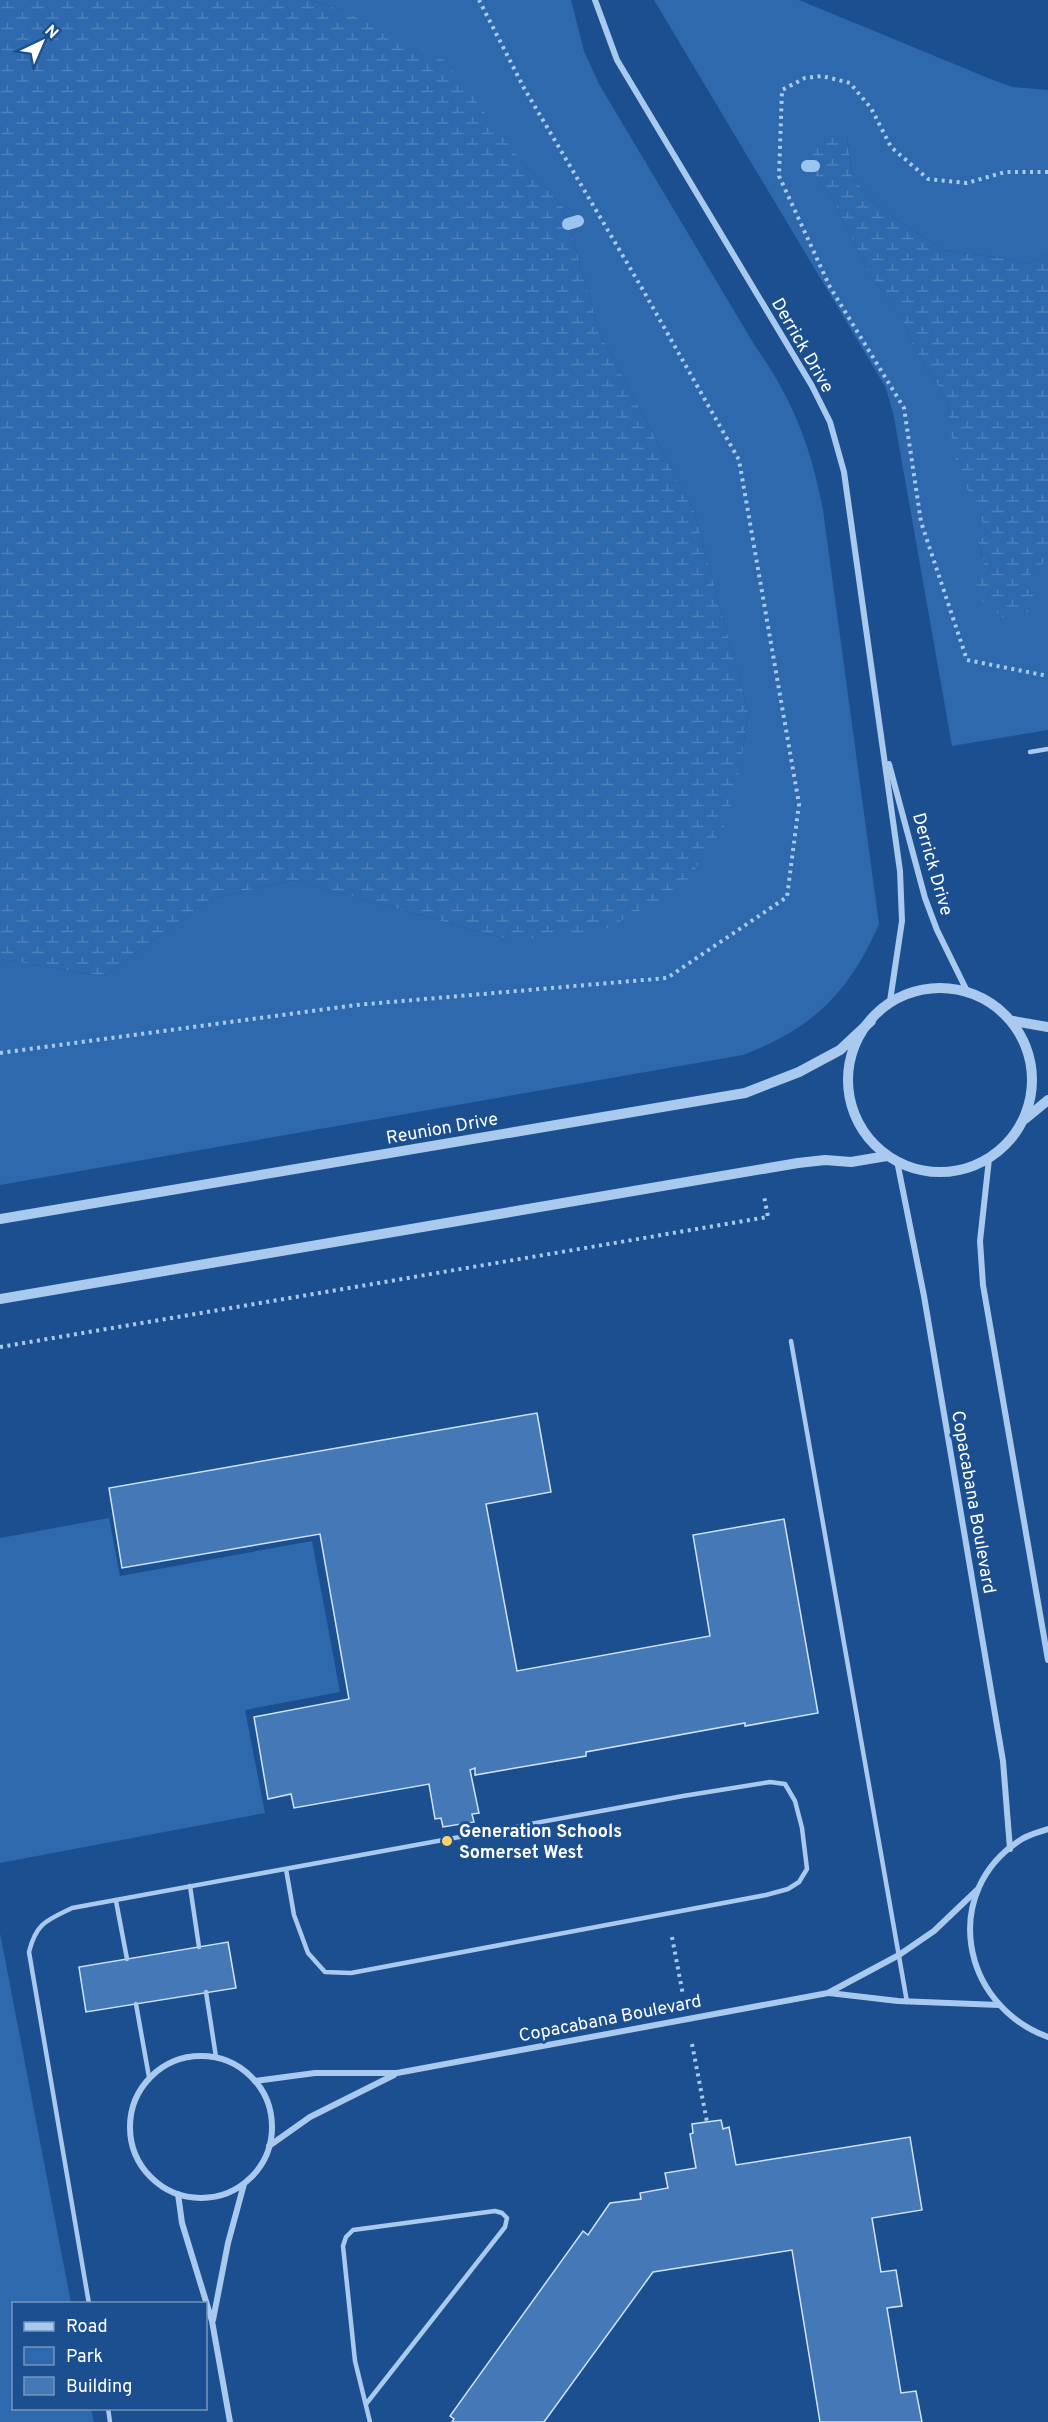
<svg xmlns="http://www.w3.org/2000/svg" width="1048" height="2422" viewBox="0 0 1048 2422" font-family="Overpass,sans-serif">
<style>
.green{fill:#2e69ad}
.wetland{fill:url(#wetland-marsh)}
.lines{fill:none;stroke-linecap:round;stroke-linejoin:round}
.stream{stroke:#9cc4f0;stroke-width:12}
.building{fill:#4478b7;stroke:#cfe3fa;stroke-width:1.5}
.path{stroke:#a9c9ee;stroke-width:4;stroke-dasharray:3 4.5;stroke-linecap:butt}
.service{stroke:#a9c9ee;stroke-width:4.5}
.minor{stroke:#a9c9ee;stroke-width:6}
.tertiary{stroke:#a9c9ee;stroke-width:10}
.poi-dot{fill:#ffd166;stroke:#1b4f8f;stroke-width:2}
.labels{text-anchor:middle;stroke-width:6;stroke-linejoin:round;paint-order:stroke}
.street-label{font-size:18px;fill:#fff;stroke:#1b4f8f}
.poi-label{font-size:18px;font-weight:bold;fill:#fff;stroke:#1b4f8f;text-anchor:start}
</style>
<defs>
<pattern id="wetland-marsh" width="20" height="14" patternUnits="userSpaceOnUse" patternTransform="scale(1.5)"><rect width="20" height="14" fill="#2e69ad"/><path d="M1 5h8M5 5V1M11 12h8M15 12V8" fill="none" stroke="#4d80b9"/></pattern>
</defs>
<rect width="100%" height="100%" fill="#1b4f8f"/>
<g class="green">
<path d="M310 0H571L584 51 599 84 755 346C793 399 811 447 823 510L879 924C849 993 813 1028 743 1055L0 1185V959L104 976 211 899 293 880 510 940 741 764 748 710 694 511 600 334 564 208 522 162 341 10Z"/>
<polygon points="654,0 799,0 993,80 1012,87 1048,90 1048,254 1027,264 1003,258 945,251 885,212 853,179 847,137 816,177 831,196 868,271 902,318 910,340 948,402 949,422 987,533 978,543 985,568 1028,576 1048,559 1048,730 952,746 894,417 886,388"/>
<polygon points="109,1518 120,1576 312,1541 340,1692 245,1710 265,1813 0,1863 0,1538"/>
<polygon points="0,1933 71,2303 14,2304 14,2408 91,2409 94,2422 0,2422"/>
</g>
<g class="wetland">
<polygon points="0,0 310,0 341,10 446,61 522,162 564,208 600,334 694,511 748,710 741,764 727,822 683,887 598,933 510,940 293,880 211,899 104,976 0,959"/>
<polygon points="832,132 847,138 853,179 885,212 945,251 1003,258 1027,264 1048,254 1048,559 1029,576 1038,587 1032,611 1005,619 979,598 975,579 985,568 978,542 987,533 975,503 958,472 949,422 948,402 910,340 902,318 868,271 831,196 816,177 811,143"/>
</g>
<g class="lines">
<g class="stream">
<polyline points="807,166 814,166"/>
<polyline points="568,224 578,221"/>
</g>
</g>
<g class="building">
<polygon points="537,1413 551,1492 486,1504 517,1671 710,1636 693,1535 784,1519 818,1713 745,1726 745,1723 586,1752 586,1756 475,1775 475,1768 470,1770 479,1813 472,1814 474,1822 443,1827 441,1818 435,1819 429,1784 294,1808 291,1794 268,1799 254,1717 349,1699 320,1534 122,1568 109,1488"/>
<polygon points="228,1942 236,1988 86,2012 79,1967"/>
<polygon points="721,2120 723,2129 729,2127 736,2165 910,2137 922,2210 872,2218 881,2272 896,2270 902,2306 887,2308 901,2393 916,2391 922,2422 820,2422 792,2250 653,2272 544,2422 452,2422 454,2419 450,2416 583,2231 588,2235 610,2203 641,2199 640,2193 668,2188 665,2173 696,2168 690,2134 693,2133 692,2124"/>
</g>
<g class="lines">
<g class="path">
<polyline points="1048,172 1005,172 967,183 928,179 891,147 871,108 850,83 822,76 805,78 782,90 779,176 830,287 904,408 921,522 967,660 1048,676"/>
<polyline points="0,1053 356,1005 667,978 787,897 799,804 739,460 643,290 524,88 479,0"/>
<polyline points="0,1347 768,1217 764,1196"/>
<polyline points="672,1937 683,1995"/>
<polyline points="692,2044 707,2122"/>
</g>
<g class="service">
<polyline points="1030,752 1048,749"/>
<polyline points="791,1341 907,2002"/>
<polyline points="190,1886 199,1947"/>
<polyline points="116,1901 127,1959"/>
<polyline points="206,1992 216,2057"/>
<polyline points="136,2004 149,2077"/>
<path d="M89 2304 29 1952C36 1923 47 1920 72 1908L683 1796 770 1782 785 1784 795 1801 802 1828 807 1869 799 1882 788 1889 766 1895 351 1973 325 1972 308 1953 294 1915 286 1869"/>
<polyline points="366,2404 505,2227 507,2218 502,2213 495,2211 353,2230 346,2237 343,2246 355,2361 370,2422"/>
<polyline points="108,2408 110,2422"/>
</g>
<g class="minor">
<polyline points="595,0 617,60 812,386 830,422 844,472 900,871 902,921 890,1001"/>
<polyline points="889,764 925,898 937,930 967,991"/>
<polyline points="989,1159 980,1241 983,1285 1048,1660"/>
<polyline points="897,1161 924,1296 1003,1761 1010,1849"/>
<path d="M1048 1829C1040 1832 1030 1834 1022 1839 940 1890 960 2005 1048 2037"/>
<polyline points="829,1993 898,2001 999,2005"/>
<circle cx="201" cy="2127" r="71"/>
<polyline points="255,2081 315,2073 397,2073 828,1993 899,1955 934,1931 977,1890"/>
<polyline points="269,2146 310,2117 394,2075"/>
<polyline points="178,2194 182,2223 212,2321 230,2422"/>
<polyline points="213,2320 228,2243 244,2184"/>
</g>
<g class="tertiary">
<circle cx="940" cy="1080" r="92"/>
<polyline points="1013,1021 1048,1027"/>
<polyline points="1025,1119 1048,1100"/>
<polyline points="0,1219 745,1093 799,1072 840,1050 871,1021"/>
<polyline points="0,1299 798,1163 825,1160 851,1162 887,1156"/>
</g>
</g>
<circle class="poi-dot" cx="447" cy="1841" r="6"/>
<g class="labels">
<g class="street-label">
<text transform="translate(803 345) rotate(60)" y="6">Derrick Drive</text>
<text transform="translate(933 864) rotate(74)" y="6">Derrick Drive</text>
<text transform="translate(442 1128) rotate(-10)" y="6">Reunion Drive</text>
<text transform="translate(974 1502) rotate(80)" y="6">Copacabana Boulevard</text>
<text transform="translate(610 2018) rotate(-11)" y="6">Copacabana Boulevard</text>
</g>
<g class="poi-label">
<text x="459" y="1837">Generation Schools<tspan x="459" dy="21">Somerset West</tspan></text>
</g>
</g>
<rect x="12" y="2302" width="195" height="108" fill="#1b4f8f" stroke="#7695bc" stroke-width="1.5"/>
<rect x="24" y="2322" width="30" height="9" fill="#a9c9ee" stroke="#7695bc" stroke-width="1.5"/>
<text x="66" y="2332" font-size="18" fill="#ffffff">Road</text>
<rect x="24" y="2347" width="30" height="18" fill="#2e69ad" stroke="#7695bc" stroke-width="1.5"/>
<text x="66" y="2362" font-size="18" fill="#ffffff">Park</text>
<rect x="24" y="2377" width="30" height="18" fill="#4478b7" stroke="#7695bc" stroke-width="1.5"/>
<text x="66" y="2392" font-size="18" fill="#ffffff">Building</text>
<g transform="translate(42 42) rotate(44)" stroke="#1b4f8f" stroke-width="4.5" paint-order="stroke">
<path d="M0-4.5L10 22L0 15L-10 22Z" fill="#ffffff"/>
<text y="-9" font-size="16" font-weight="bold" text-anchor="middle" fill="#ffffff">N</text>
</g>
</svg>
